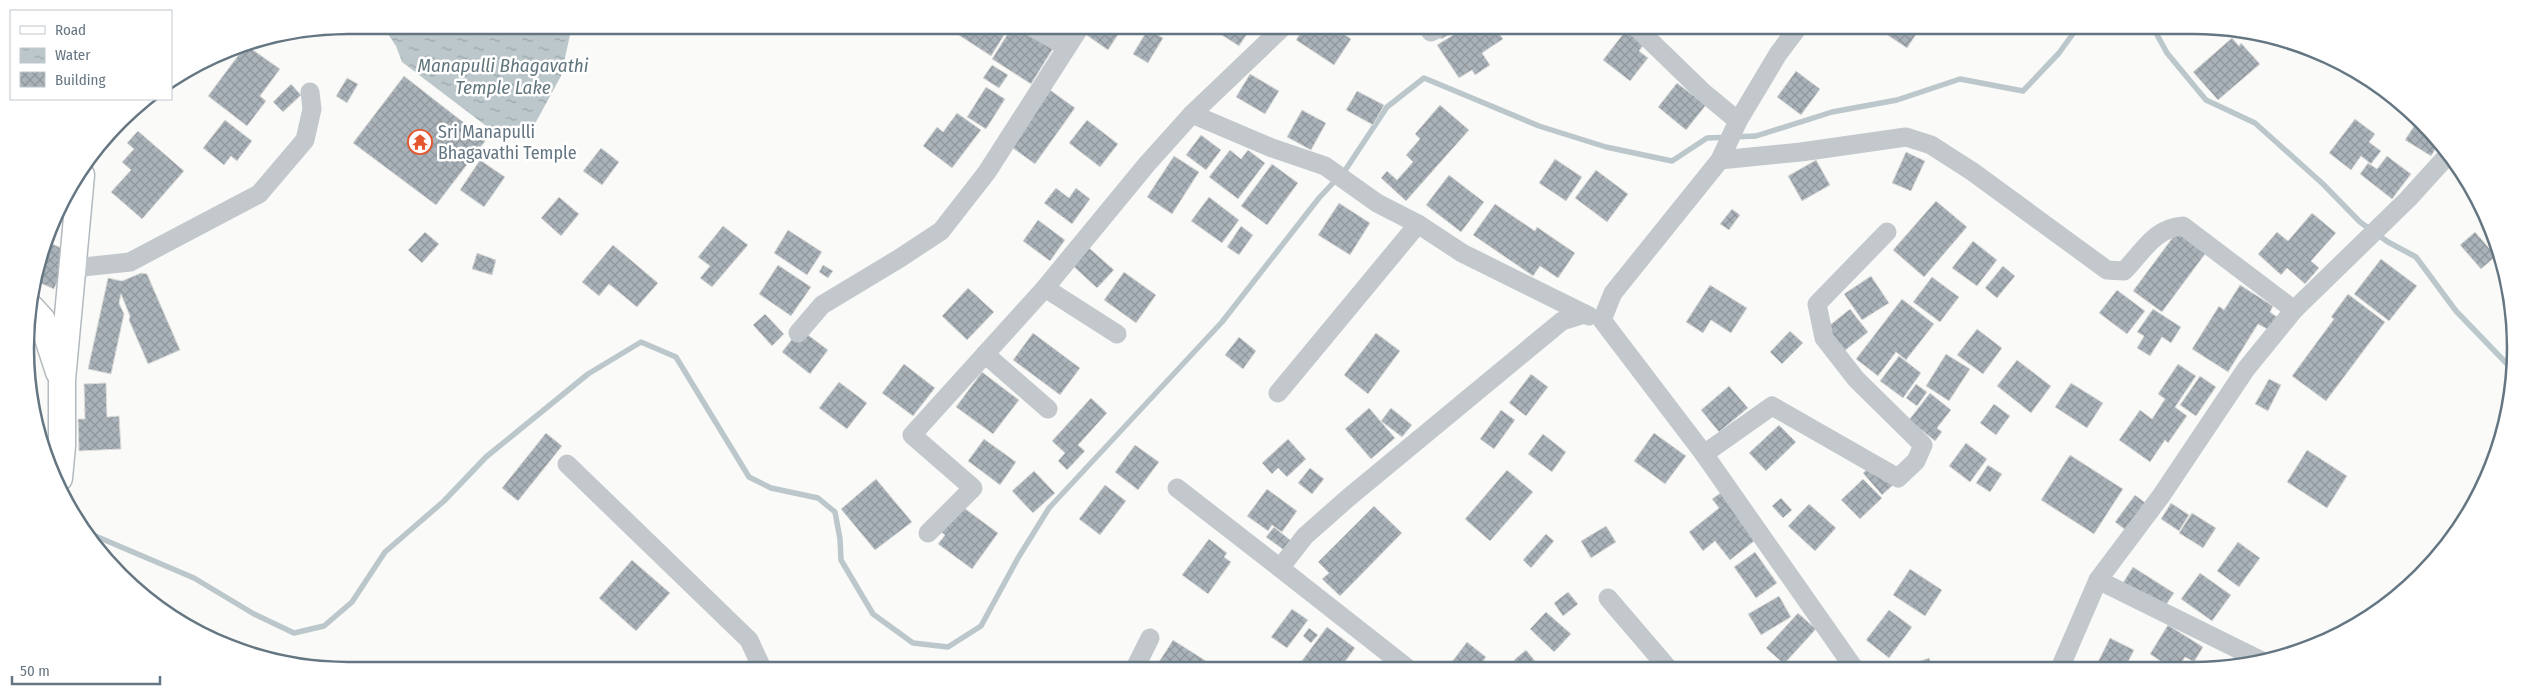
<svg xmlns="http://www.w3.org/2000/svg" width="2541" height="696" viewBox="0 0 2541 696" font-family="'Fira Sans Condensed',sans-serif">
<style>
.water{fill:url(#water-ripples)}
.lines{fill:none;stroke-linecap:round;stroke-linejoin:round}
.stream{stroke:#bbc7cb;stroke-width:5.5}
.building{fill:url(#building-cross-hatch);stroke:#dcdcda}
.secondary-casing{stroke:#b3babf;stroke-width:29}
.minor{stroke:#c3c8cc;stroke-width:19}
.secondary{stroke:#fff;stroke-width:26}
.labels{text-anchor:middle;stroke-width:5;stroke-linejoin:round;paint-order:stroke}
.poi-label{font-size:18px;fill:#657683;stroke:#fff;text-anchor:start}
.water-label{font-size:19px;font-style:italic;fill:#60757c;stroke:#fff}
.rim{fill:none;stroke:#657683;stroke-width:2.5}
</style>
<defs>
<pattern id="water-ripples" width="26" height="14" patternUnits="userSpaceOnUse" patternTransform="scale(1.25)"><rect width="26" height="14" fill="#bbc7cb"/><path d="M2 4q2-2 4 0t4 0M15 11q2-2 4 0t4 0" fill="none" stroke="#9ca6aa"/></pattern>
<pattern id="building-cross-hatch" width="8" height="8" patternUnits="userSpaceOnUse" patternTransform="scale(1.25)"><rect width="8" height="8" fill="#aab3b9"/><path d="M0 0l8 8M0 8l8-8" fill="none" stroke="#8e969c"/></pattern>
</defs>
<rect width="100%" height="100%" fill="#fafaf8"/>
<polygon class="water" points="382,25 572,26 561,76 531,131 502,138 402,62 396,46"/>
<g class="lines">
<g class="stream">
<polyline points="2155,31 2167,53 2206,100 2255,123 2323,184 2360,222 2388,242 2416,257 2456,311 2510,367"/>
<polyline points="86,532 194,578 254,614 294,633 324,626 352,602 385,552 444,501 486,457 588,374 641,342 676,357 749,477 771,488 818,498 835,512 840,539 841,560 873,614 913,643 948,647 981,626 1018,558 1049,508 1222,322 1319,198 1346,169 1387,107 1424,78 1539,126 1606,147 1672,161 1707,138 1756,136 1832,112 1897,100 1960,79 2023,91 2059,53 2075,31"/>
</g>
</g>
<g class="building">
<polygon points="953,27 998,27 1006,32 991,56 951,30"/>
<polygon points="1012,27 1021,27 1054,47 1031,84 992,59"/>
<polygon points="1089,27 1123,27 1108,50 1085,34"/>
<polygon points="1211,28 1251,28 1239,46"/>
<polygon points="1304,28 1335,28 1351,39 1334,65 1296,40"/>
<polygon points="1148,29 1163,38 1148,63 1133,54"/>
<polygon points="1439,29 1459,29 1441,39 1436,30"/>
<polygon points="1463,29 1496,29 1503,39 1482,53 1490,65 1475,75 1472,70 1459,78 1437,45"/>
<polygon points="1627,29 1645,43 1639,51 1648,58 1630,81 1603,60"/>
<polygon points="1880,30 1919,30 1907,48"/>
<polygon points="2232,38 2239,46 2241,43 2260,64 2218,100 2193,72"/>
<polygon points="246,45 280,69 260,96 266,101 247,126 208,96"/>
<polygon points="992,65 1008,75 999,88 983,78"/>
<polygon points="1796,71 1820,89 1801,115 1777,97"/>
<polygon points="1250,74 1279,91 1265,114 1236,97"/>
<polygon points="404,76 486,140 436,205 353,143"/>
<polygon points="347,78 358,84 347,103 336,96"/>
<polygon points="1677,83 1706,105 1686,130 1658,107"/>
<polygon points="291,84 301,95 283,112 273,102"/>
<polygon points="986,87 1005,99 986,129 967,117"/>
<polygon points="1050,90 1075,108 1035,164 1010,146"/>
<polygon points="1357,91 1384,105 1373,125 1346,110"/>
<polygon points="1440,105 1469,130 1406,201 1381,178 1387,171 1397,180 1413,162 1406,155 1420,139 1415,134"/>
<polygon points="1302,110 1326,123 1311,150 1287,137"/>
<polygon points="957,113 981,130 952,168 923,146 937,127 943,132"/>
<polygon points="2355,119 2375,134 2369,142 2381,151 2371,164 2361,156 2351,170 2329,153"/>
<polygon points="225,120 252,141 237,161 231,156 224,165 203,148"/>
<polygon points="1087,120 1118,144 1100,167 1069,143"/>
<polygon points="2416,123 2438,145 2431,156 2405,140"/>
<polygon points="138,131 184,171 142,219 111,192 131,170 122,162 134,149 127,143"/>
<polygon points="1201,135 1221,150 1206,170 1186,155"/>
<polygon points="601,148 619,162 602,185 583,171"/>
<polygon points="1230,150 1241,159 1248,150 1265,163 1238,199 1209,177"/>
<polygon points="1906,152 1925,161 1911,191 1892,183"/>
<polygon points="1174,156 1199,172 1172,214 1147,197"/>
<polygon points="2387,156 2411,174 2392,199 2360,174 2368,163 2377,169"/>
<polygon points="1555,159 1582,177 1566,201 1539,183"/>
<polygon points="480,160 505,177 484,207 460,190"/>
<polygon points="1816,160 1830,185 1802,201 1788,176"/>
<polygon points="1272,164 1298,183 1267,225 1241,206"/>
<polygon points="1596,170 1628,194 1607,222 1575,198"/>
<polygon points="1449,175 1484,202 1461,232 1426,205"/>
<polygon points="1056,188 1069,198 1076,188 1090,199 1072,224 1044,203"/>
<polygon points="559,197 579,214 561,236 541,218"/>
<polygon points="1209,197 1239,220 1222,243 1191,221"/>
<polygon points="1936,201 1967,227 1924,277 1893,250"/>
<polygon points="1339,203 1370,223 1350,255 1318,235"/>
<polygon points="1495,204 1535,231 1537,227 1575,253 1558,278 1540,266 1533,276 1473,235"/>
<polygon points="1732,209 1740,215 1729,230 1720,224"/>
<polygon points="2312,213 2336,233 2311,261 2319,268 2305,284 2287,268 2281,275 2258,254 2277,232 2288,241"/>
<polygon points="1038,220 1065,240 1050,261 1023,241"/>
<polygon points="723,226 748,245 712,287 700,278 710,266 698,257"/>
<polygon points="1241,226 1253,235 1239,255 1227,247"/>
<polygon points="2179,229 2208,250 2162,312 2133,291"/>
<polygon points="788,230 822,252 807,275 774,253"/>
<polygon points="425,232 439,244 422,263 408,250"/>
<polygon points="2475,232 2496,256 2481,269 2460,245"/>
<polygon points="1973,241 1997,260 1977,286 1952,268"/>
<polygon points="48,242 70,252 54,289 38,282"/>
<polygon points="613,245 658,283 637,307 609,284 599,296 582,282"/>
<polygon points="1088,247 1114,270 1097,288 1072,265"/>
<polygon points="477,253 496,260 492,275 472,269"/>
<polygon points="2381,259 2417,286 2389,321 2354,294"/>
<polygon points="778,265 811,287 791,316 759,294"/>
<polygon points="823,265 833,271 828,278 819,272"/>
<polygon points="2003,266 2015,276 1997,298 1985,288"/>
<polygon points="1124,272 1156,295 1136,323 1104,300"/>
<polygon points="141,273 147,274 180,350 148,364 129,320 130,316 121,294 119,303 124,314 111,374 88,369 108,278 122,281"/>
<polygon points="1871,276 1889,303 1862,320 1844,294"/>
<polygon points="1932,277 1959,297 1940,322 1913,302"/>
<polygon points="1710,285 1747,308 1731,333 1711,320 1703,333 1686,322"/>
<polygon points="2240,285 2273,306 2270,312 2277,317 2269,330 2258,324 2228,372 2192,349 2219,306 2224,310"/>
<polygon points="968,288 994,312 967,340 942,316"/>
<polygon points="2117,290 2145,311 2127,334 2099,313"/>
<polygon points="2348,294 2385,322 2326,401 2292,376 2334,319 2331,317"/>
<polygon points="1902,299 1934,324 1906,360 1896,352 1878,376 1856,359"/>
<polygon points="1850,309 1868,332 1843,352 1825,329"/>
<polygon points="2153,309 2181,327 2171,343 2162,337 2150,356 2137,348 2144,336 2137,332"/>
<polygon points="765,314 784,334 772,346 753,325"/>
<polygon points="800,329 828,350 810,374 782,352"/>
<polygon points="1977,329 2002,348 1983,374 1957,355"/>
<polygon points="1790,331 1803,343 1782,364 1770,352"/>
<polygon points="1033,333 1080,368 1060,395 1013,360"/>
<polygon points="1376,333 1400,351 1368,394 1344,375"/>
<polygon points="1239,337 1256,351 1243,369 1225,355"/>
<polygon points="1946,354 1970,369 1949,401 1926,386"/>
<polygon points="1899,356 1921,373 1903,398 1880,381"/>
<polygon points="2017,360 2051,386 2031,413 1997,386"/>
<polygon points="904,364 935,388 913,416 882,393"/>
<polygon points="2178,364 2196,376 2175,407 2187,416 2168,443 2165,440 2150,462 2119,440 2140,410 2152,419 2165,399 2158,394"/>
<polygon points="982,372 1019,400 993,434 956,407"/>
<polygon points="1531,374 1548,387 1526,416 1509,403"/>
<polygon points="2200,376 2216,387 2196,416 2180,405"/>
<polygon points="2269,379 2281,385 2268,411 2255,404"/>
<polygon points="839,382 867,403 847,429 819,408"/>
<polygon points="106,383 107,417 119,416 121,449 79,451 78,419 85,419 84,384"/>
<polygon points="2071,383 2103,403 2087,428 2055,407"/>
<polygon points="1916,384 1927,392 1917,406 1906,398"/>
<polygon points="1729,386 1748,408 1719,432 1701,410"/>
<polygon points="1930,393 1951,410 1937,428 1942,432 1935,441 1909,420"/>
<polygon points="1091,398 1107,413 1078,445 1085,451 1067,470 1058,461 1065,453 1052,441"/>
<polygon points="1994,404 2010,416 1996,435 1980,423"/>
<polygon points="1369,408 1395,438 1371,459 1345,429"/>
<polygon points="1391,408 1412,425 1402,437 1381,421"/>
<polygon points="1501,410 1515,420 1494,449 1480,439"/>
<polygon points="1779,425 1796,442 1766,471 1749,453"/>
<polygon points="546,433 562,446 518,501 502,488"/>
<polygon points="1654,433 1686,456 1665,484 1634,461"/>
<polygon points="1543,434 1566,452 1552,472 1528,454"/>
<polygon points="984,439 1016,462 1000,485 968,461"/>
<polygon points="1288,439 1306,459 1287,477 1278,468 1272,474 1262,463"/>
<polygon points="1966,443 1987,459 1970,482 1949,466"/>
<polygon points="1135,445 1159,462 1138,490 1115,472"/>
<polygon points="2307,450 2347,476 2327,508 2287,482"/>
<polygon points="2070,455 2123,489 2094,534 2041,500"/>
<polygon points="1874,463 1893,485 1882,495 1863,473"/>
<polygon points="1988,465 2002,474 1990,492 1976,483"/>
<polygon points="1310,468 1324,479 1312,494 1298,483"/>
<polygon points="1507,470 1533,492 1490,541 1465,519"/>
<polygon points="1034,471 1055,493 1033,513 1012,491"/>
<polygon points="876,479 912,522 875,550 841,509"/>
<polygon points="1863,479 1882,498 1860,519 1841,500"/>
<polygon points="1105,485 1126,501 1100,535 1079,519"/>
<polygon points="1267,489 1297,511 1282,532 1272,525 1268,531 1247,516"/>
<polygon points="1722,492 1758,538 1730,560 1715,541 1703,551 1689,532 1719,508 1712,499"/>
<polygon points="2135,495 2147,504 2127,531 2115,522"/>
<polygon points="1781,498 1792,510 1783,518 1772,506"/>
<polygon points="956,502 998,533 972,569 938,544 945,535 937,529"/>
<polygon points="2171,503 2189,515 2179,531 2161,519"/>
<polygon points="1809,504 1836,528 1815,551 1788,526"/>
<polygon points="1374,506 1402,533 1340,596 1322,579 1329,573 1318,562"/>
<polygon points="2192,513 2216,528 2203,548 2179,533"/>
<polygon points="1606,526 1616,542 1591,558 1581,541"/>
<polygon points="1274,527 1295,544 1288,553 1266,537"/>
<polygon points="1546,534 1554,541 1531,568 1523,560"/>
<polygon points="1209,539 1227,553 1224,557 1231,562 1208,594 1182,575"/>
<polygon points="2238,542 2260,558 2239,587 2217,571"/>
<polygon points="1755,552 1777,583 1756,598 1734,567"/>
<polygon points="632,560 670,593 636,631 599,598"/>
<polygon points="2133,567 2174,593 2161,612 2121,586"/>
<polygon points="1910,569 1942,590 1925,616 1893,595"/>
<polygon points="2200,573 2231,595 2212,621 2181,599"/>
<polygon points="1568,592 1578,604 1563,616 1554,603"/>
<polygon points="1779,596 1791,617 1761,635 1748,614"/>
<polygon points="1292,609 1308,620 1287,648 1271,637"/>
<polygon points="1889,610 1912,627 1889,658 1866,640"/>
<polygon points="1546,612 1571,634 1554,652 1530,629"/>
<polygon points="1798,613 1816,629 1784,664 1766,648"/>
<polygon points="2168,625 2203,647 2194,662 2185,657 2178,668 2171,668 2150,654"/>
<polygon points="1327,627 1355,648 1341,667 1307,667 1301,662"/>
<polygon points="1309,628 1318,635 1311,643 1303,636"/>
<polygon points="2110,638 2134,650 2125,668 2095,668"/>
<polygon points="1173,640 1206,661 1202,666 1157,665"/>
<polygon points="1467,642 1486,657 1479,667 1448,667"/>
<polygon points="1526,650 1539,666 1537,667 1520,667 1514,660"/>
<polygon points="1929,658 1933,668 1911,668 1910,665"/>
</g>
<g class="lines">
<defs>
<g id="secondary">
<polyline points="31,308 42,320 59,372"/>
<polyline points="59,478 62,446 62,380 81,175"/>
</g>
</defs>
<use href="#secondary" class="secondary-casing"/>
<g class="minor">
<polyline points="1032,27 1067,47"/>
<polyline points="1428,28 1431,32 1437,29"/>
<polyline points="1638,29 1703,92 1738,121"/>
<polyline points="1796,30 1778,54 1738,121 1720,160 1613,293 1602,320 1704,454 1854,668"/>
<polyline points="1192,114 1282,28"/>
<path d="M1720 160 1801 152 1906 137 1931 145 1973 172 2107 270 2124 271C2143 252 2154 228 2183 226L2294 310"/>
<polyline points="74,268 130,262 259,194 305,140 312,109 310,92"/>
<polyline points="1045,288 1117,334"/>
<polyline points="798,333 822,305 900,258 941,231 987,172 1080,27"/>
<polyline points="985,354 1048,409"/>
<polyline points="1278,393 1418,224"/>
<polyline points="1704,454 1772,406 1898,478 1916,461 1923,445 1856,379 1824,338 1817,304 1887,232"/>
<polyline points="567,464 749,640 761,666"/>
<polyline points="1177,488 1280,568"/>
<polyline points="928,533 973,488 912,435 1045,288 1147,164 1192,114 1272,148 1325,166 1377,203 1418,224 1462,253 1585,314"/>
<polyline points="2098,580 2262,661"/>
<polyline points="1608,598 1667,667"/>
<polyline points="1136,666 1150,638"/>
<polyline points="1406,667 1280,568 1305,536 1348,498 1562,321 1585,314 1589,316"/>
<polyline points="2060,668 2098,580 2161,496 2246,369 2294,310 2408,199 2448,155"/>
</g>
<use href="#secondary" class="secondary"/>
</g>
<defs>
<symbol id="temple-ring" viewBox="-11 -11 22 22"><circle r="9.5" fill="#fff" stroke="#e4572e" stroke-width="1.5"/><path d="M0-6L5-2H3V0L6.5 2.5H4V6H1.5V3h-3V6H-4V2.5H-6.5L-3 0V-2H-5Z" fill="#e4572e"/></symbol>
</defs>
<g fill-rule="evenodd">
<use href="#temple-ring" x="406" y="128" width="28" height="28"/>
</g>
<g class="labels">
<g class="poi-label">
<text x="438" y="138">Sri Manapulli<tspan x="438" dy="21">Bhagavathi Temple</tspan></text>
</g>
<g class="water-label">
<text x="503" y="72">Manapulli Bhagavathi<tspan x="503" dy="22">Temple Lake</tspan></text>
</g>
</g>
<path d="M0 0H2541V696H0ZM348 34H2193A314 314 0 0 1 2507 348V348A314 314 0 0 1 2193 662H348A314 314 0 0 1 34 348V348A314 314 0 0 1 348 34Z" fill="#fff" fill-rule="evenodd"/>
<path class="rim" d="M348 34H2193A314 314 0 0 1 2507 348V348A314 314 0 0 1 2193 662H348A314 314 0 0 1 34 348V348A314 314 0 0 1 348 34Z"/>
<rect x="10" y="10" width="162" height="90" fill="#ffffff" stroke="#c1c8cd"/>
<rect x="20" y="26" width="25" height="8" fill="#ffffff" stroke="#c1c8cd"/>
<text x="55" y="35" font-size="15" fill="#657683">Road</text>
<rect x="20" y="48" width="25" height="15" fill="url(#water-ripples)" stroke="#c1c8cd"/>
<text x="55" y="60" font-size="15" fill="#657683">Water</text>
<rect x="20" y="72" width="25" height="15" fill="url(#building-cross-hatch)" stroke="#c1c8cd"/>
<text x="55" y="85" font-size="15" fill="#657683">Building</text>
<path d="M12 676v8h148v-8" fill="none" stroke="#657683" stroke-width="2.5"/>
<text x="20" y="676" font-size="15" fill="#657683" stroke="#ffffff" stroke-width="4" paint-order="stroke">50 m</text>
</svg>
